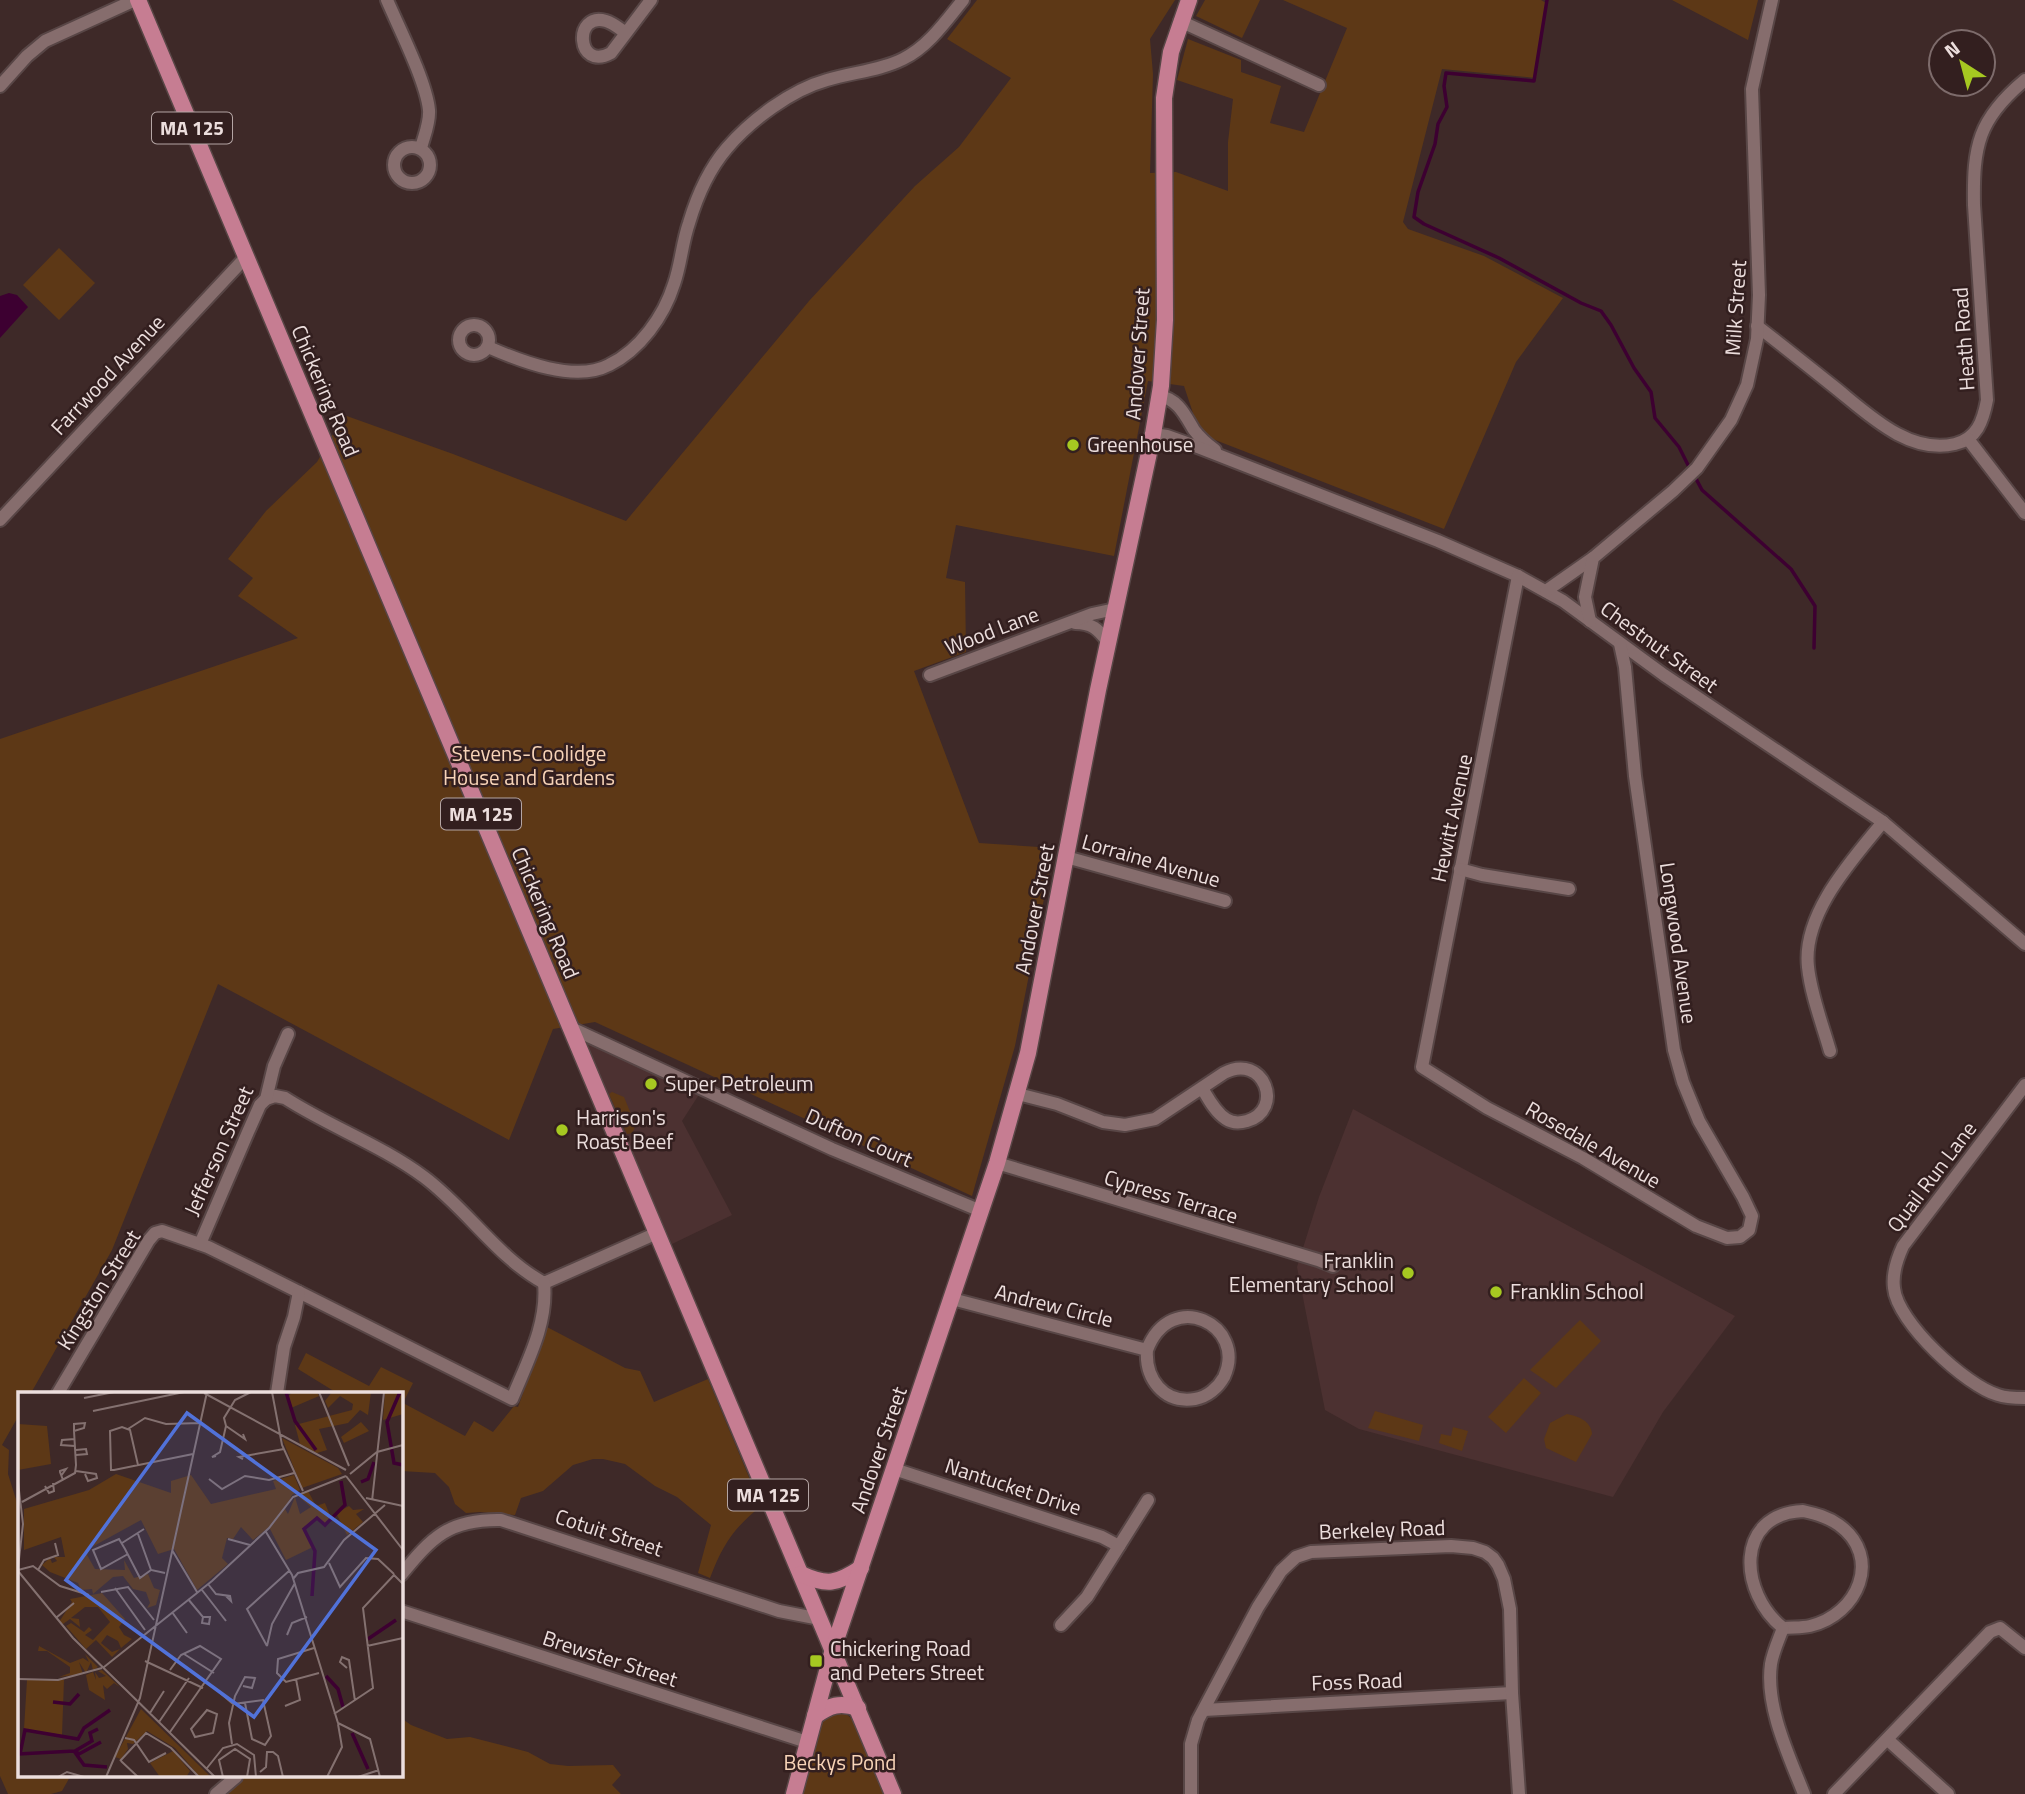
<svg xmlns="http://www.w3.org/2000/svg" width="2025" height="1794" viewBox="0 0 2025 1794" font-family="'Titillium Web',sans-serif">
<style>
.built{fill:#4c3131}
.green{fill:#5d3816}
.water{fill:#3d0031}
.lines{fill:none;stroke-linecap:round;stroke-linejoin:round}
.stream{stroke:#3d0031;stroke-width:3.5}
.minor-casing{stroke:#584646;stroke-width:16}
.major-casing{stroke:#584646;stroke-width:19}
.minor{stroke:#866d6d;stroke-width:12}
.major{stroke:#c67d92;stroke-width:16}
.poi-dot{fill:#a6c821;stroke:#331f1f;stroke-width:2.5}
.labels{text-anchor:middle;stroke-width:5;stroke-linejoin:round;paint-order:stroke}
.shield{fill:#331f1f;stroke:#b4a5a4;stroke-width:2}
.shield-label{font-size:19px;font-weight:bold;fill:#ecdedd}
.street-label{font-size:21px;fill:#ecdedd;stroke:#331f1f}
.poi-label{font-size:21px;fill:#ecdedd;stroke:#331f1f;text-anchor:start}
.park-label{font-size:21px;fill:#f8d4b8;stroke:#331f1f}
.inset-river{fill:none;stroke:#3d0031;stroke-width:3.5}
.inset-road{fill:none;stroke:#847170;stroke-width:2}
.view{fill:#5172d9;fill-opacity:0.15;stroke:#5172d9;stroke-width:3.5}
.inset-edge{fill:none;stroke:#ecdedd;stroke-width:3.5}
</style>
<rect width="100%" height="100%" fill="#3e2928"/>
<g class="built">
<polygon points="583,1040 700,1093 682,1121 732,1215 672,1244"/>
<polygon points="1353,1109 1735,1316 1663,1412 1613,1497 1359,1429 1325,1410 1297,1267 1319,1197"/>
</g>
<g class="green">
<polygon points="977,0 1175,0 1150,39 1153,74 1150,173 1176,172 1228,191 1228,142 1233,99 1177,80 1188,39 1241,60 1241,72 1281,86 1270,123 1304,132 1347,28 1283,0 1541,0 1546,3 1536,78 1442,69 1403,222 1408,229 1484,256 1563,298 1516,362 1444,529 1210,438 1195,419 1184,386 1148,381 1114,556 956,525 946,578 965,582 966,652 914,671 979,843 1054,848 1015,1046 972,1196 595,1022 553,1029 509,1140 218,984 112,1250 31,1393 19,1393 19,1415 2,1445 9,1450 8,1474 19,1509 19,1775 71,1775 62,1791 51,1794 8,1794 0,1776 0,739 298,638 238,596 253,578 228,559 266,511 317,462 344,415 453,454 626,521 809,301 915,186 959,147 1011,78 947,39"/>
<polygon points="1205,0 1260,0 1242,38 1196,16"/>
<polygon points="1672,0 1758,0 1748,40"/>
<polygon points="59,248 95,283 59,320 23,285"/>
<path d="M612 1092 624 1097 635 1124C635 1129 633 1134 627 1134L609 1094Z"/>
<polygon points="1580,1320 1601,1341 1556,1388 1530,1370"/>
<path d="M547 1327 625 1368 640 1371 654 1402 708 1379 761 1506C733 1529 723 1544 710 1578L698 1573 711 1525 677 1497 655 1486 625 1464 603 1459H593L573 1465 543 1491 521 1498 515 1515 480 1512 466 1513 455 1504 449 1487 435 1473 401 1471V1393H337L298 1369 306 1353 369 1386 381 1367 413 1383 403 1403 465 1436 474 1421 493 1432 514 1406 518 1407Z"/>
<polygon points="1524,1378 1541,1393 1506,1433 1488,1417"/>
<polygon points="1375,1411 1423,1425 1419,1441 1368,1428"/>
<path d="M1567 1414C1578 1416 1591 1421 1592 1434L1576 1462 1546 1448 1544 1439 1550 1423Z"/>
<polygon points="1453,1427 1468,1431 1462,1451 1439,1443 1441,1434 1451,1436"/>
<polygon points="843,1711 854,1721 884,1794 799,1794 818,1731 824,1717"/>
<polygon points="401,1718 411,1725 447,1739 470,1737 528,1752 550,1764 568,1766 613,1765 621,1775 612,1785 621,1794 222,1794 245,1775 401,1775"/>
</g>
<polygon class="water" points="9,293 17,295 28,307 0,338 0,296"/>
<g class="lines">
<g class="stream">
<polyline points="1547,0 1534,81 1446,73 1444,86 1447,107 1438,124 1435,144 1418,192 1414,217 1424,224 1499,258 1581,303 1601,311 1611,325 1634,368 1651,392 1655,418 1679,447 1690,469"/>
<polyline points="1694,475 1702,490 1791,569 1815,606 1814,648"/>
</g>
<defs>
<g id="minor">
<path d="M387 0C399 28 426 81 429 110 430 123 424 136 421 148"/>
<polyline points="1180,21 1319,85"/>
<path d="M626 33C620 29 613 23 606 21 573 11 576 72 611 53L651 0"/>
<polyline points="0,86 27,56 45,41 135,0"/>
<circle cx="412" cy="165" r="18"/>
<circle cx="474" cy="340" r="15"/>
<path d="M1757 326C1783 346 1808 366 1833 386 1867 413 1908 455 1955 444 1977 439 1983 421 1987 400L1974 205C1973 146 1978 119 2025 80"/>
<path d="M488 347C520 361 575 383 609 365 640 350 664 316 674 284 681 264 682 243 689 223 697 196 709 169 727 148 751 120 791 90 827 80 852 72 879 71 903 59 928 47 946 21 963 0"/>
<path d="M1159 396C1178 399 1185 415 1194 430 1200 438 1207 444 1215 450"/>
<polyline points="1153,434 1167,436 1195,446 1438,541 1518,576 1563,601 1664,675 1883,822 2025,944"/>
<polyline points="1968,439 2025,513"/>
<polyline points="0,520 246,257"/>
<polyline points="1518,576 1422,1067 1487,1108 1583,1158 1696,1226 1727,1238 1740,1237 1749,1230 1752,1216 1743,1197 1699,1121 1683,1082 1674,1050 1635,776 1625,667 1620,644"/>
<polyline points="1546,591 1593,558"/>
<polyline points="1590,621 1585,597 1593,558 1673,491 1697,468 1731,420 1747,385 1757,339 1759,295 1752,89 1772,0"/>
<path d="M1075 623C1092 623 1098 629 1108 642"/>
<polyline points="930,675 1092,614 1115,609"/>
<polyline points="1066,857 1225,901"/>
<polyline points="1460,869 1482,875 1569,889"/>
<polyline points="571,1028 832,1149 981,1211"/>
<path d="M1830 1051C1822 1023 1811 995 1808 967 1802 914 1852 860 1883 822"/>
<path d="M2025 1085 1903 1246C1897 1259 1892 1273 1894 1288 1897 1322 1966 1386 1998 1395 2006 1398 2016 1398 2025 1398"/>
<path d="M1018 1094 1057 1104 1103 1122 1125 1125 1155 1119 1224 1073C1264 1052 1285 1110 1247 1121 1240 1123 1232 1123 1226 1119 1215 1112 1208 1098 1202 1088"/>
<path d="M266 1099 275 1096 285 1098C330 1127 381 1145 424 1177 467 1209 497 1257 544 1283L657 1233"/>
<polyline points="997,1163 1318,1260 1333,1266"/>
<polyline points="200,1244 248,1132 260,1105 266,1099 274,1066 288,1034"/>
<path d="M952 1299 1147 1350C1145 1378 1163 1404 1195 1399 1207 1397 1218 1388 1224 1377 1248 1325 1171 1287 1147 1350"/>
<path d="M58 1393 149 1240 155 1233 162 1231 208 1247 259 1272 512 1399C527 1362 548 1324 544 1283"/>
<polyline points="277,1393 284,1347 294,1317 299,1292"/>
<polyline points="894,1469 1102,1537 1119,1546"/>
<path d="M1803 1511C1816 1514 1828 1517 1839 1525 1883 1557 1858 1615 1810 1626 1802 1628 1792 1627 1783 1628 1739 1593 1734 1514 1803 1511Z"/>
<path d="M401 1575C432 1537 449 1519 501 1520L779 1611 820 1619"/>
<polyline points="401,1611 807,1742"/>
<polyline points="1061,1625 1087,1597 1148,1500"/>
<path d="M1783 1628C1779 1639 1773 1652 1771 1664 1765 1706 1789 1756 1804 1794"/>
<polyline points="1204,1710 1512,1693"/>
<polyline points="1888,1740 1948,1794"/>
<polyline points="216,1794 236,1777"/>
<polyline points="1191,1794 1191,1744 1198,1720 1258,1607 1281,1571 1296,1557 1311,1552 1451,1546 1473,1548 1485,1552 1493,1558 1498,1565 1504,1579 1510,1609 1512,1693 1519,1794"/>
<polyline points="1834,1794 1990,1632 2000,1628 2025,1648"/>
</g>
<g id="major">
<polyline points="138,0 893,1794"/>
<path d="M801 1574C827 1586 837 1584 861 1568"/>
<path d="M815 1716C830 1705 840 1702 858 1708"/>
<polyline points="794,1794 833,1649 997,1163 1028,1053 1098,690 1153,434 1161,386 1165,320 1164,98 1171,52 1189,0"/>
</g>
</defs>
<use href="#minor" class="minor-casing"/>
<use href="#major" class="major-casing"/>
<use href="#minor" class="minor"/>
<use href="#major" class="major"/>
</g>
<g class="poi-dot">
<circle cx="1073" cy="445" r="7"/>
<circle cx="651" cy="1084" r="7"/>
<circle cx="562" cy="1130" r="7"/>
<circle cx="1408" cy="1273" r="7"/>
<circle cx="1496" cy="1292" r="7"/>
<rect x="809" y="1654" width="14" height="14" rx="3.5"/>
</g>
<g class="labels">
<g class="shield">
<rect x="152" y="112.5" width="80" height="31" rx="5"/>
<rect x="441" y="798.5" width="80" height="31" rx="5"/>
<rect x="728" y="1479.5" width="80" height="31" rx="5"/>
</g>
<g class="shield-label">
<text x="192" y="135">MA 125</text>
<text x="481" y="821">MA 125</text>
<text x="768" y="1502">MA 125</text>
</g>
<g class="street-label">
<text transform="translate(1736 308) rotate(-86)" y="7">Milk Street</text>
<text transform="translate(1964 339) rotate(-94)" y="7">Heath Road</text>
<text transform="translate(1138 354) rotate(-86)" y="7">Andover Street</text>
<text transform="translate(108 375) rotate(-47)" y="7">Farrwood Avenue</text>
<text transform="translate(325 391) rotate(67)" y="7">Chickering Road</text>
<text transform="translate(992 631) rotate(-21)" y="7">Wood Lane</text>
<text transform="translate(1659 647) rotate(36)" y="7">Chestnut Street</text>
<text transform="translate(1452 818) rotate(-78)" y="7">Hewitt Avenue</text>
<text transform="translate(1151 861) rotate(16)" y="7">Lorraine Avenue</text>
<text transform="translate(1035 909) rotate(-79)" y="7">Andover Street</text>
<text transform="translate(545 913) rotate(67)" y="7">Chickering Road</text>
<text transform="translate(1678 943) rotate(82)" y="7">Longwood Avenue</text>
<text transform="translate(859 1138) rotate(24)" y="7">Dufton Court</text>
<text transform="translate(1593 1145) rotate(30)" y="7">Rosedale Avenue</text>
<text transform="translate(219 1151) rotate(-66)" y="7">Jefferson Street</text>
<text transform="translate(1932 1177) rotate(-53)" y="7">Quail Run Lane</text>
<text transform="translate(1171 1197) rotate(17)" y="7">Cypress Terrace</text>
<text transform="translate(99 1290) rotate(-58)" y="7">Kingston Street</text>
<text transform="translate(1054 1306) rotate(14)" y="7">Andrew Circle</text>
<text transform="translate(879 1450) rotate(-71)" y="7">Andover Street</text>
<text transform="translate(1013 1487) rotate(18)" y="7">Nantucket Drive</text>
<text transform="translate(1382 1530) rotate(-2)" y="7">Berkeley Road</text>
<text transform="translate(609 1533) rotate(18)" y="7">Cotuit Street</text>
<text transform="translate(610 1659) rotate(18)" y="7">Brewster Street</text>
<text transform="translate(1357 1682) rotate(-2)" y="7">Foss Road</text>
</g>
<g class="poi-label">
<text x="1087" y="452">Greenhouse</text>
<text x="665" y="1091">Super Petroleum</text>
<text x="576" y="1125">Harrison's<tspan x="576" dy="24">Roast Beef</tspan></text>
<text x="1394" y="1268" text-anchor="end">Franklin<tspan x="1394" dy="24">Elementary School</tspan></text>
<text x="1510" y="1299">Franklin School</text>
<text x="830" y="1656">Chickering Road<tspan x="830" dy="24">and Peters Street</tspan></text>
</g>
<g class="park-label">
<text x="529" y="761">Stevens-Coolidge<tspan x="529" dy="24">House and Gardens</tspan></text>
<text x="840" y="1770">Beckys Pond</text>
</g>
</g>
<g transform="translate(18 1392)">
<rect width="385" height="385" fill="#3e2928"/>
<path d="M274 0H299L301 4 273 16 270 5ZM314 0H353L350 23 342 18 330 31 301 37 309 58 299 61 282 52 277 33 334 18 335 12 322 4 310 16 307 9ZM367 0H385V22L365 28ZM343 30 351 39 326 51 323 45ZM0 32 29 34 33 72 0 78ZM264 46 320 76 324 82 284 96ZM98 82 153 101V89L173 83 193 112 258 97 255 89 276 83 282 98 274 103 267 117 270 122 277 105 282 122 293 115 280 104 290 99 298 114 307 111 313 126 307 133 299 126 285 137 295 155 268 168 251 135 235 148 223 135 215 147 209 146 204 166 210 172 179 198 156 157 140 162 123 128 72 156 69 163 77 177 107 178 106 168 116 186 130 182 136 196 142 198 138 213 129 216 132 211 128 200 115 197 105 184 95 185 75 202 74 197 63 198 60 191 32 180 24 173 32 166 34 171 39 169 36 165H47L43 145 6 158V117L71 98ZM331 114 335 118 346 117 338 122 345 130 329 143 318 121ZM84 201 107 227 101 235 106 243 114 247 103 256 100 249 89 243 83 251 94 260 102 257 94 265 78 248 68 257 48 234 53 231 66 240 71 235 74 238 67 243 75 248 92 230 80 215H67L53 226 61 227 62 235 52 227 45 232 41 230 54 210 52 207ZM21 254 52 271 65 266 71 270 67 262 80 275 75 278 73 270 68 281 61 270 65 282 41 285 52 281V275L29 259H20ZM84 278 102 295 96 291 89 297 85 293 87 308 71 298 68 283 75 280 78 288 77 280 81 286 88 284 80 279ZM9 288H46L44 343 6 337ZM123 317 193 385 181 384 157 356 129 339 115 352 109 351 110 357 103 367 97 365ZM155 359 172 379 168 385H142L132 371Z" fill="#5d3816"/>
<path class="inset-river" d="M268 0 277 29 298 58M382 0 369 30 376 71 385 73M343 90 350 87 356 70M294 204 297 159 286 137 299 126 307 133 327 113 323 89M350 247 378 228M308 284 320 297 325 315M35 310 52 312 61 302M334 341 350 377M57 359 74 349 72 341 80 337M57 359 61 362 83 350M0 362 56 359 66 373 89 375M2 362 7 338 60 347 66 336 92 318"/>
<path class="inset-road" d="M254 0 264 53 285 99M301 0 331 74M186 1 328 78M66 6 96 0M75 19 166 0M110 37 127 26 148 32 182 31M225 42 227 47 208 34 206 26 217 8 233 0M57 47 44 48 43 53 57 54M58 58 68 57 69 62 58 63M198 64 194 65 202 60 208 34M225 67 221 65 266 57M120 73 112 38 104 35 92 39 93 78H96L175 62M58 79 78 82 79 86 70 89 67 82M332 82 359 60 385 53M43 84 48 77 42 79V80L45 88M328 84 385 158M191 87 204 97 227 84 251 88 276 81M0 90 5 132 0 176M27 94 31 101 36 99 35 91M348 106 385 114M354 109 366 0M4 110 57 81 58 73 56 39V32L67 31 66 36 56 39M248 140 274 183 320 331 352 347 362 385M120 142 133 178 147 181M210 147 232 153M104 151 126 137M154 158 179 200M110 162 83 177 75 158 101 147 107 157 122 186 133 178M311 171 322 195 348 166 360 167 376 182M0 178 15 174 42 194 71 203M20 178 26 168 40 163 37 151M0 179 55 246 197 385M275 187 280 181 306 175 326 148 367 113M190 192 198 202 212 204 213 209 208 204M97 196 127 238M184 198 208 229M83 200 110 195 136 228M170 207 185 225 184 231 191 232 192 225H185M154 220 169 241M39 225 56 211M269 243 274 231 289 225M249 254 229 217 272 178M249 254 254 232 277 191M349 254 385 246M296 256 260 267 259 281 268 290 301 281M166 262 196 281M127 269 185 296M86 275 194 189 251 136 275 105 328 84M329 276 322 270 324 265 331 268 337 309M0 287 40 288 84 276M201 300 215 312 245 308 253 344 247 353 234 347 227 311M267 314 282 308 278 287M189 318 199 322 195 341 177 345 173 337ZM132 321 146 299M316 322 355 296 345 216 376 183 385 192M141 330 171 286M152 340 203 267 182 254 163 263 152 278M107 346 116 348 131 370 148 361M214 352 211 331 217 304 227 285 237 286 234 296 225 294M102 369 128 341 153 356 181 385M103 369 120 385M189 376 205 356 219 352 236 363 238 385M242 380 248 375 249 360H255L260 364 265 385M40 385 49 380 66 385M88 385 122 306 189 0M205 385 201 368 217 357 232 367 229 385M309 385 324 355 320 332M340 385 361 378"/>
<path class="view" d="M169 21 358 158 236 325 48 188Z"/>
<rect width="385" height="385" class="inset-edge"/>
</g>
<g transform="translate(1962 63) rotate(324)"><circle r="33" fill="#331f1f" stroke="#7d6b6b" stroke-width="2"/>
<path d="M0-5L12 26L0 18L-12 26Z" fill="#a6c821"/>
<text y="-10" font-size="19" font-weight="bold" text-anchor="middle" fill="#ecdedd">N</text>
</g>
</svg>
